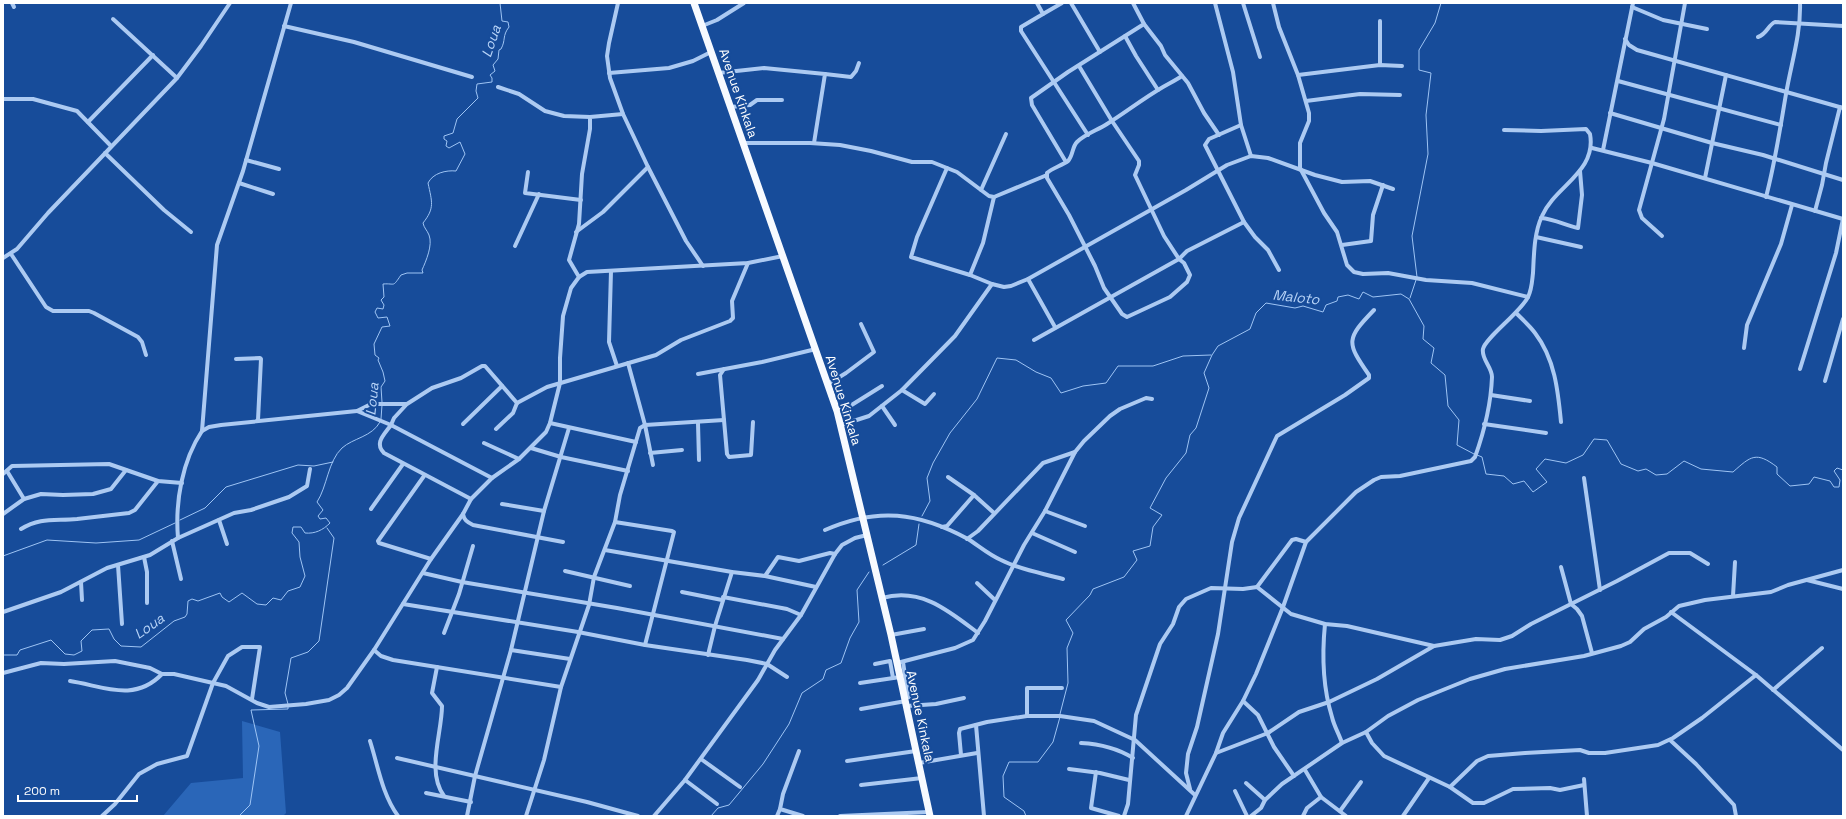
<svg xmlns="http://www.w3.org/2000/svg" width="1846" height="819" viewBox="0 0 1846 819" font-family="'Space Grotesk',sans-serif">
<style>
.green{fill:#2a66b8}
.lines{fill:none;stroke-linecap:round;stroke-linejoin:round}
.stream{stroke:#9ec4f4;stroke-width:1}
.minor{stroke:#accaf2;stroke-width:4}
.primary{stroke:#f7faff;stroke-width:7}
.labels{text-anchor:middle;stroke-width:4;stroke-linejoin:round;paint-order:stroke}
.street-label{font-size:13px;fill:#fff;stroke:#174c9a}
.water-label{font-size:14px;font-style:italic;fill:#b8d4f8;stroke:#174c9a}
</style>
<rect width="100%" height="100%" fill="#174c9a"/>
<polygon class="green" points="242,721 280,732 286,813 283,816 163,816 191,783 243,778"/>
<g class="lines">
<g class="stream">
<polyline points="1417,277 1412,236 1428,154 1426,115 1431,73 1419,70 1419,50 1435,23 1441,3"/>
<polyline points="1410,298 1416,280"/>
<path d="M382 402 381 387 385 381 383 372 378 360 379 358 375 355 374 344 382 327 390 326 387 317 378 318 375 312 377 308 383 309 384 305 381 300 384 297 383 284C396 283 392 288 401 275L407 273H423L422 270C426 261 433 245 429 235 427 230 424 228 423 223 435 208 432 202 428 183 433 173 446 170 456 171L465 154 460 142 449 148 446 146 447 141 444 139V136L453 133 457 119 478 98 476 91 477 84 492 82V78L490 75 495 71 493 65 498 59 499 50 501 49C506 40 502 36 509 27L508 22 502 21 500 3"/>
<polyline points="381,419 382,405"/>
<path d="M1477 455 1482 457 1486 474 1504 476 1513 484 1524 481 1533 492 1547 482 1536 469 1545 459 1566 463 1583 455 1594 439 1607 440 1621 464 1638 471 1646 469 1656 475 1667 474 1684 461 1701 469 1733 472C1751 456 1756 451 1777 467V474L1790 486 1809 484 1814 477 1830 481 1834 487H1839L1840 480 1834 471 1837 468 1843 470"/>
<polyline points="922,516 930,501 927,478 933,463 950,433 977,399 997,358 1016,360 1036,372 1051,378 1061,393 1083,386 1106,383 1118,366 1153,366 1183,356 1211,355"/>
<polyline points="180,520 205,508 226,487 298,465 314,466 333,462"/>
<polyline points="3,556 47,540 96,543 139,540 175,523"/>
<polyline points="883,565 916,545 919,524"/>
<path d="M3 655H17L20 650 51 640 65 654 74 655 82 651 81 641 92 630 109 629 114 639 121 646 141 647 174 621 185 617 187 614 188 601 192 599 198 601 220 593 222 597 229 602 242 593 257 604 266 605 273 598 281 600 288 591 300 587 305 576 300 557 299 542 292 533 293 527H301L305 533C315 534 323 530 330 523L326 518 320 519 318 516 323 510 317 502C327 487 328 461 342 448 353 438 372 437 380 422"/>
<polyline points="288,704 285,693 291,658 308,652 319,641 334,538 327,528"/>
<polyline points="1060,714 1068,683 1067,648 1073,633 1066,620 1090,595 1093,589 1124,577 1137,560 1133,551 1150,546 1153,527 1162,515 1150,508 1166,478 1186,453 1190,435 1196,428 1209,388 1204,373 1212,355 1218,346 1250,329 1256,313 1266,303 1295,308 1303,306 1323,312 1326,305 1337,301 1338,297 1348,295 1359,299 1363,292 1373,297 1401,294 1409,299 1424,326 1423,339 1434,348 1431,363 1445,375 1448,406 1459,420 1457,445 1474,454"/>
<polyline points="239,816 250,805 259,746 251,710 288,709 288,707"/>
<polyline points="711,816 718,808 729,805 763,764 789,724 802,693 823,679 826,670 841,663 850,638 859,622 857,590 869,572"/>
<polyline points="1026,816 1024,811 1004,797 1003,776 1009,762 1038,762 1053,742 1060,717"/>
</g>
<g class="minor">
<polyline points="12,3 14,7"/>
<polyline points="618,3 609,43 607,56 610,78 623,114 648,167 686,241 703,266"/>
<polyline points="1037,3 1043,14 1021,27 1021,31 1088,135"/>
<polyline points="1071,3 1100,52"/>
<polyline points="1215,3 1233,72 1241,125 1251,156"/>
<polyline points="1243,3 1260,57"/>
<polyline points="1273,3 1279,27 1298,75 1309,113 1309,121 1300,143 1300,168 1324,213 1337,232 1347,265 1354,272 1363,274 1388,273 1426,280 1472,283 1528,297"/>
<polyline points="1632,7 1663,20 1707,29"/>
<polyline points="1043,14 1062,3"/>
<polyline points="113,19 177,78"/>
<polyline points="1144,24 1161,46 1165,55 1188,83 1204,113 1219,135"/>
<polyline points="284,26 354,42 472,77"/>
<polyline points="702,26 717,20 744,3"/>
<polyline points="1125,36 1136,56 1158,90"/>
<path d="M1758 37C1767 34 1768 25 1775 22L1843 26"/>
<polyline points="1625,39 1629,45 1637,50 1843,108"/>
<polyline points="1380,65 1380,21"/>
<path d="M1079 66 1112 121 1139 161V165L1135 175 1164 236 1179 259 1184 263 1190 275 1187 282 1170 297 1127 317 1122 314 1104 288 1095 266 1069 215 1047 178V173C1052 168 1061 166 1068 161 1073 156 1072 147 1077 142 1085 134 1098 130 1107 124 1126 112 1144 98 1163 87 1170 83 1176 80 1182 76"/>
<polyline points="609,73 669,68 693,61 711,52"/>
<polyline points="718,73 764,68 825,74 814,143"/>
<polyline points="825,74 851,77 856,71 859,63"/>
<polyline points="1298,75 1380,65 1402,66"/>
<polyline points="1618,81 1781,125"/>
<polyline points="498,87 519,94 545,111 564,116 590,117"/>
<polyline points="3,99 33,99 77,111 111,146"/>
<polyline points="1306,101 1360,94 1400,95"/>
<polyline points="731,107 750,105 757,100 782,100"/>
<polyline points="1610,113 1712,143 1763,155 1843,180"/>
<polyline points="88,122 153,55"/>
<polyline points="1241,125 1209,139 1205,145 1244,222 1255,237 1268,250 1279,270"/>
<polyline points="743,143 810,143 840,145 871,151 912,162 932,162 957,172 989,196 994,197"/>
<polyline points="1592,148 1652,163 1843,219"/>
<polyline points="1603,150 1633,3"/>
<polyline points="105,153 164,210 191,232"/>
<polyline points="246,160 279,169"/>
<polyline points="1066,162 1032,105 1031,98 1068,72 1144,24 1133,3"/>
<polyline points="947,168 917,237 911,257 970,275 992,284 1004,287 1011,286 1028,279 1186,190 1227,165 1251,156 1268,158 1315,175 1342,182 1370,181 1393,189"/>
<polyline points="528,172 525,193 581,200"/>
<polyline points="1705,178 1726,75"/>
<polyline points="239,183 273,194"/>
<polyline points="981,190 1006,134"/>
<path d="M1766 197C1775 163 1780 129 1786 94 1791 64 1801 34 1800 3"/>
<polyline points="1815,211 1822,185 1826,163 1840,107"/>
<path d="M1541 218C1554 219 1565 225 1578 228L1582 195 1580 171"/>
<polyline points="576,232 603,212 648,167"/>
<polyline points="1662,236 1642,218 1639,210 1664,119 1685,3"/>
<polyline points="1536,237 1581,247"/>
<polyline points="1342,245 1371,241 1373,215 1383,185"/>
<polyline points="515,246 539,194"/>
<polyline points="11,254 46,307 53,311 89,311 94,313 138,337 142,342 146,355"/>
<polyline points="3,258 17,249 48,213 177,78 201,46 230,3"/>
<polyline points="611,271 609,342 617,366"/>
<polyline points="970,275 983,243 994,197 1047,175"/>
<polyline points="579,277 587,272 748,263 783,256"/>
<polyline points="1028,279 1055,327"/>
<path d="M1516 313C1522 319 1530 326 1535 333 1555 359 1558 391 1561 422"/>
<polyline points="1034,340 1179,259 1187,251 1244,222"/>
<polyline points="1744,348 1747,325 1781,244 1792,205"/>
<polyline points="236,359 260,358 261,359 258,420"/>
<polyline points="628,363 645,425 653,465"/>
<polyline points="724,369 720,375 727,454 729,457 751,455 753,422"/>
<polyline points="1800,369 1836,253 1843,219"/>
<polyline points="698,374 762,362 816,349"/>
<polyline points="1825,381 1843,319"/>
<polyline points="828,384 846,373 874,352 861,324"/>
<polyline points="902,390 925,404 934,394"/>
<polyline points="1491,395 1530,401"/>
<polyline points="517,403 547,387 656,355 681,340 730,321 733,318 732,301 748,263"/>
<polyline points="882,406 895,425"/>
<polyline points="357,411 391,425 394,418 406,405"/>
<polyline points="837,411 850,406 882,386"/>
<polyline points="550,423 636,442"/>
<polyline points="698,423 699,460"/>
<polyline points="463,424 502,386"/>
<polyline points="1484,424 1546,433"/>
<polyline points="841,425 869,416 902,390 955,336 992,284"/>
<polyline points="496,429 513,413 517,403"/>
<polyline points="202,431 209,427 221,425 357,411 371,404 407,404 432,388 461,378 482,366 485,366 517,403"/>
<polyline points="484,443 519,459"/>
<polyline points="531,448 561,457 628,471"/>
<polyline points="650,453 682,450"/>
<polyline points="7,471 24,499 41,494 63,495 93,494 111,489 126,470"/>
<polyline points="3,474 12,466 109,464 158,481 182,483"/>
<polyline points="424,476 378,541 379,543 431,559"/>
<polyline points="948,477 974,495 994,513"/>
<polyline points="1584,478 1600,590"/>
<path d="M471 499 384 453C374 443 384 435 391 425L492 478"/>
<polyline points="502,504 544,511"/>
<polyline points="371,509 403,464"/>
<polyline points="1045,511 1085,526"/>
<polyline points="3,514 24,499"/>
<path d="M463 514C464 520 467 522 473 525L563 542"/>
<polyline points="219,520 227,544"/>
<polyline points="615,522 672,531 674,532 645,645"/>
<polyline points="942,527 947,526 974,495"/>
<path d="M21 529C40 517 55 521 77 519 94 517 112 515 129 513L135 510 158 481"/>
<path d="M825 530C877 507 918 512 968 539 979 546 989 555 1001 560 1020 570 1042 573 1063 579"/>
<polyline points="1032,533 1075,552"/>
<path d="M178 538C175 502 182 461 202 431L217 245 243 171 291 3"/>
<polyline points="967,539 978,531 1043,463 1075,452"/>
<polyline points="172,541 181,579"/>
<polyline points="605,550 732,572 765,576 816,587"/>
<polyline points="144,557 147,572 147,603"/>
<polyline points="118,565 122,624"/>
<polyline points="1561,567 1571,604 1577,609 1582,616 1592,653"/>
<polyline points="565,571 630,586"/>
<polyline points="423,573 462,582 617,608 783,639"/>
<polyline points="765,576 778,557 799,561 830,553 835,554"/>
<polyline points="1807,580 1843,589"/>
<polyline points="81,582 82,600"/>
<polyline points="977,583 995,600"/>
<polyline points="1257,587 1292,540 1296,539 1306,542"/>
<polyline points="682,592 722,600"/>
<polyline points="1733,596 1735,562"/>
<polyline points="723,597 787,609 801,615"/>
<path d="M882 598C921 587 949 611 978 633"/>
<polyline points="403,604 578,632 645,645 747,660 767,664 787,677"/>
<polyline points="3,612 61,592 107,568 150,555 178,538 234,513 251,510 289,497 307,486 310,469"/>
<polyline points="1671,612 1756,675 1843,750"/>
<path d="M1325 624C1322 654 1323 688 1332 717 1334 726 1339 734 1342 743"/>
<polyline points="444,633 459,594 473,546"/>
<polyline points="891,635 924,629"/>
<polyline points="374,650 381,656 393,660 561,687"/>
<polyline points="511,650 570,659"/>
<polyline points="708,655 715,626 732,572"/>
<polyline points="903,662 906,682"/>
<polyline points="897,663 955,648 973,640 985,621 1024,545 1045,511 1075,452 1084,441 1110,416 1120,409 1146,398 1152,399"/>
<polyline points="875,664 890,661 893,678"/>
<path d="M437 667 432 693 442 706C442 733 426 772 444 796"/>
<polyline points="3,673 41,663 64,664 115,661 150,668 162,674 174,674 226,686 257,703 269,707 306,704 329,700 339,695 347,688 374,650 431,559 463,514 471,499 492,478 519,459 546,432 550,423 560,383 560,358 563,316 571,288 579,277 569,260 579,224 582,174 590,129 590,117 623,114"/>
<path d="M70 681C103 686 134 703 162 674"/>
<polyline points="860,683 900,677"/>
<polyline points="902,683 906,682 909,697 905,698"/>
<polyline points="1773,690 1822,648"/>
<polyline points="1243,701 1258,715 1274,747 1294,776"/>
<polyline points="907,706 936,704 964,698"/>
<polyline points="861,709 906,701"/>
<polyline points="1027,716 1027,688 1062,688"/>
<polyline points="976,725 984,816"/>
<polyline points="1366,732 1372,743 1384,756 1450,787 1473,803 1484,803 1513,789 1550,788 1560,790 1584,785"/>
<polyline points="1670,740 1696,764 1734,805 1736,816"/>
<path d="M370 741C378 766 382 794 398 816"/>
<path d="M1081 743C1100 744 1117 748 1133 758"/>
<polyline points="799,751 783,794 780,809 803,816"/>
<polyline points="1216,753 1268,733 1299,712 1329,702 1377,679 1434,646 1476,639 1500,640 1512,636 1531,624 1617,581 1669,553 1690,553 1708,564"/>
<polyline points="961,755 959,733 960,729 987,722 1027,716 1060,716 1094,721 1135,740 1195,795"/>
<polyline points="397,758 587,802 638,816"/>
<polyline points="701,759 740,787"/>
<polyline points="847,761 916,751"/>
<polyline points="919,763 977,753"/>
<polyline points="1069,769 1100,773 1129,780"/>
<polyline points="1305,770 1321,797 1346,816"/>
<polyline points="1096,772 1091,808 1119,816"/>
<polyline points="1584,779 1587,816"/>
<polyline points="685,780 717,804"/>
<polyline points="1246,783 1265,800"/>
<polyline points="861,785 922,778"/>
<polyline points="1450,787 1477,761 1488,756 1525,753 1580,750 1589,753 1605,753 1658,745 1673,738 1702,718 1756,675"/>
<path d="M1190 789 1186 773 1188 754 1197 727 1218 634 1232 542 1239 518 1277 436 1345 395 1369 378V375C1346 342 1346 339 1374 310"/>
<polyline points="1235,791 1247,816"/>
<polyline points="426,793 471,802"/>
<polyline points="1340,811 1361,782"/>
<polyline points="102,816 115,804 139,774 157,764 187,756 213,683 228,656 242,647 260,647 252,699"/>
<polyline points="467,816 475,776 511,650 544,511 569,428"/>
<polyline points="526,816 544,760 561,687 589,605 594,577 615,522 620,495 640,428 645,425 724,420"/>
<polyline points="654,816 685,780 758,680 775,650 801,615 835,554 842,545 855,538 867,535"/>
<polyline points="777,816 780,809"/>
<polyline points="840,816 929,812"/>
<polyline points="1124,816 1128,804 1136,715 1160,644 1173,624 1179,607 1186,599 1211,588 1243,589 1257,587 1291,614 1325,624 1347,626 1434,646"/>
<path d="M1186 816 1216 753 1223 733 1243 701 1256 674 1283 607 1306 542 1356 492 1374 480 1381 477 1400 476 1471 461 1475 457C1484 432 1491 403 1492 377 1492 367 1481 359 1483 349 1485 338 1521 312 1528 297 1532 289 1532 281 1533 273 1534 254 1534 233 1542 216 1555 186 1597 172 1590 134L1586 129 1541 131 1504 130"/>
<polyline points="1251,816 1261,808 1265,800 1282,784 1342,743 1366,732 1388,716 1418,700 1470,679 1505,669 1584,656 1621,646 1630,642 1644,629 1666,617 1679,606 1705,600 1771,592 1788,585 1843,570"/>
<polyline points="1303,816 1307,808 1321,797"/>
<polyline points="1403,816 1429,778"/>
</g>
<polyline class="primary" points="694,3 837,411 891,635 930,816"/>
</g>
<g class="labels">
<g class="street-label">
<text transform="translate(739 93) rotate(71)" y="5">Avenue Kinkala</text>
<text transform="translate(844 400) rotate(73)" y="5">Avenue Kinkala</text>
<text transform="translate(921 716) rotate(78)" y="5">Avenue Kinkala</text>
</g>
<g class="water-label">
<text transform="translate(491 41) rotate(-71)" y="5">Loua</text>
<text transform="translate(1296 297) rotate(6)" y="5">Maloto</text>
<text transform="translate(372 399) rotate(-84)" y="5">Loua</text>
<text transform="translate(149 626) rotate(-35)" y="5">Loua</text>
</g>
</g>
<rect width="1846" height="819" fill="none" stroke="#ffffff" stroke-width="8"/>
<path d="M18 795v6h119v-6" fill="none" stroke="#ffffff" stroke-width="2"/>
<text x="24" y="795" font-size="12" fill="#ffffff" stroke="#174c9a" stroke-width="3" paint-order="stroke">200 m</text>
</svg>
